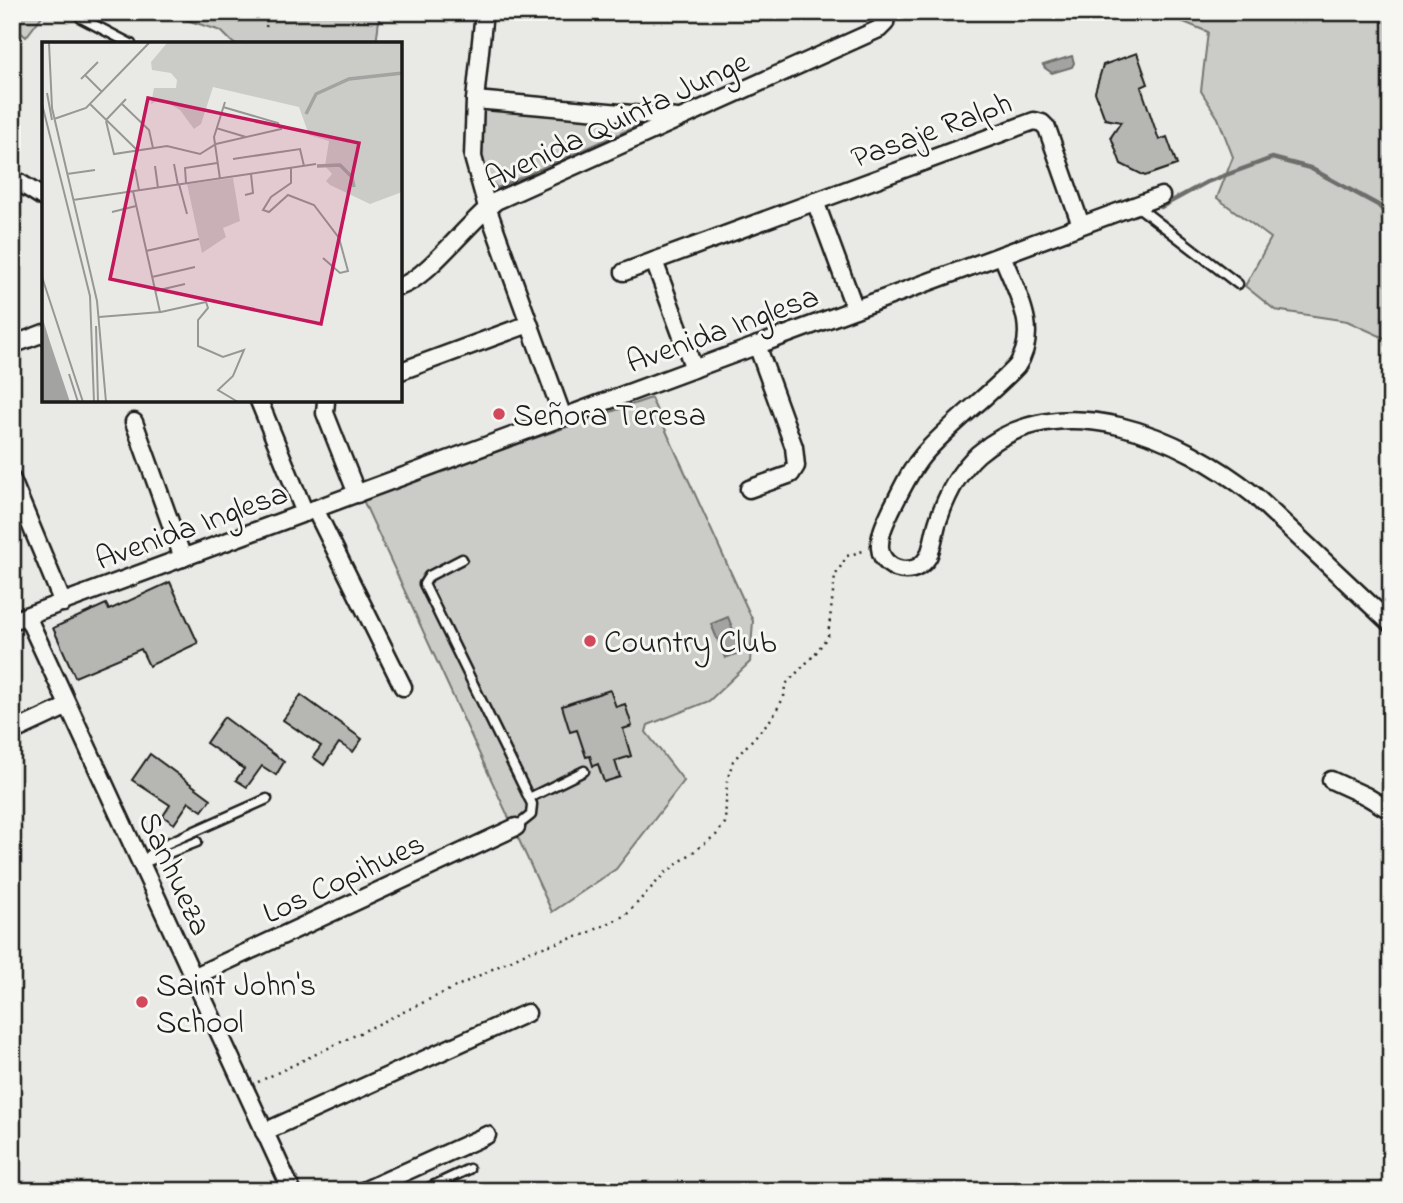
<svg xmlns="http://www.w3.org/2000/svg" width="1403" height="1203" viewBox="0 0 1403 1203" font-family="'Indie Flower',sans-serif">
<style>
.green{fill:#cbcbc7;stroke:#747472;stroke-width:2}
.water{fill:#a3a3a1;stroke:#6d6d6c;stroke-width:2}
.lines{fill:none;stroke-linecap:round;stroke-linejoin:round}
.stream{stroke:#6d6d6c;stroke-width:4.5}
.building{fill:#b6b6b3;stroke:#1c1c1c;stroke-width:2}
.lane-casing{stroke:#1c1c1c;stroke-width:13}
.street-casing{stroke:#1c1c1c;stroke-width:21}
.path{stroke:#1c1c1c;stroke-width:2.5;stroke-dasharray:2 5;stroke-linecap:butt}
.lane{stroke:#f6f6f2;stroke-width:8}
.street{stroke:#f6f6f2;stroke-width:16}
.poi-dot{fill:#d1495b;stroke:#f6f6f2;stroke-width:2.5}
.labels{text-anchor:middle;stroke-width:6;stroke-linejoin:round;paint-order:stroke}
.street-label{font-size:32px;fill:#1c1c1c;stroke:#f6f6f2}
.poi-label{font-size:32px;fill:#1c1c1c;stroke:#f6f6f2;text-anchor:start}
.inset-river{fill:none;stroke:#a3a3a1;stroke-width:3.5}
.inset-road{fill:none;stroke:#979795;stroke-width:2}
.view{fill:#c2185b;fill-opacity:0.15;stroke:#c2185b;stroke-width:3.5}
.inset-edge{fill:none;stroke:#1c1c1c;stroke-width:3.5}
</style>
<rect width="100%" height="100%" fill="#e9e9e5"/>
<filter id="ink" filterUnits="userSpaceOnUse"><feTurbulence type="fractalNoise" baseFrequency=".0143" numOctaves="2"/><feDisplacementMap in="SourceGraphic" scale="14" xChannelSelector="R" yChannelSelector="G"/><feConvolveMatrix kernelMatrix="1 2 1 2 8 2 1 2 1" color-interpolation-filters="sRGB"/></filter>
<g filter="url(#ink)">
<g class="green">
<polygon points="12,12 45,12 26,37 12,25"/>
<polygon points="162,12 380,12 376,44 234,44 221,31"/>
<polygon points="1070,12 1391,12 1391,341 1347,321 1275,310 1245,286 1271,238 1217,198 1233,157 1218,118 1201,91 1208,32 1179,20 1073,18"/>
<path d="M485 109 643 119 646 122 497 188C473 164 478 142 478 111Z"/>
<polygon points="651,398 753,621 750,662 709,701 648,725 646,732 684,781 616,869 552,912 362,498"/>
</g>
<g class="water">
<polygon points="1072,56 1074,63 1072,67 1052,73 1045,68 1043,65"/>
<polygon points="728,617 742,652 725,658 711,624"/>
</g>
<g class="lines">
<polyline class="stream" points="1161,207 1207,182 1272,158 1310,168 1378,205 1391,219"/>
</g>
<g class="building">
<polygon points="1137,53 1148,84 1141,87 1159,140 1167,137 1177,165 1145,176 1121,164 1111,137 1121,122 1105,119 1095,92 1103,65"/>
<polygon points="170,582 198,643 149,666 141,649 75,677 53,628 106,604 109,610"/>
<polygon points="610,690 616,707 625,704 632,726 623,729 631,756 615,761 620,777 604,782 598,764 593,766 590,756 586,757 577,730 570,732 562,706"/>
<polygon points="301,695 362,739 353,752 339,743 324,765 313,757 321,746 283,720"/>
<polygon points="224,717 284,762 276,775 262,766 247,787 236,780 244,769 206,743"/>
<polygon points="150,754 211,799 202,811 189,802 174,824 163,816 170,805 132,780"/>
</g>
<g class="lines">
<defs>
<g id="lane">
<polyline points="81,18 131,44"/>
<polyline points="1137,206 1238,284"/>
<polyline points="462,559 429,576 424,584 532,804 531,815 516,827"/>
<polyline points="529,798 584,771"/>
<polyline points="141,863 159,847 267,799"/>
<polyline points="143,863 197,842"/>
<polyline points="422,1191 469,1169"/>
<polyline points="569,1191 570,1190"/>
</g>
<g id="street">
<polyline points="484,12 475,100 473,157 487,207 563,417"/>
<polyline points="475,100 677,118"/>
<polyline points="12,178 44,198"/>
<polyline points="815,201 855,309"/>
<path d="M1002 255C1016 292 1041 329 1017 366 988 397 952 422 924 454 910 470 902 489 892 508 886 521 879 534 880 548 881 561 893 570 906 570 915 570 923 565 928 557 933 547 934 533 938 521 946 497 959 471 978 454 1060 383 1182 437 1254 495L1391 624"/>
<polyline points="654,261 694,369"/>
<polyline points="624,272 1034,121 1042,123 1047,128 1081,225"/>
<path d="M401 286C427 278 469 221 496 201L879 29 885 23 887 12"/>
<polyline points="12,345 44,333"/>
<polyline points="401,371 529,324"/>
<polyline points="259,401 305,513"/>
<polyline points="326,401 325,413 357,494"/>
<polyline points="134,422 183,558"/>
<polyline points="12,480 63,603"/>
<polyline points="749,489 791,474 796,466 794,447 757,345"/>
<polyline points="315,509 403,687"/>
<polyline points="27,616 292,1191"/>
<polyline points="12,621 1161,196"/>
<polyline points="12,732 68,706"/>
<polyline points="1331,780 1366,796 1391,811"/>
<polyline points="193,977 516,827"/>
<polyline points="264,1132 527,1013"/>
<polyline points="363,1191 487,1135"/>
</g>
</defs>
<use href="#lane" class="lane-casing"/>
<use href="#street" class="street-casing"/>
<g class="path">
<polyline points="266,27 270,12"/>
<polyline points="258,1082 530,951 586,934 626,915 665,873 716,835 725,823 727,781 733,761 772,718 784,697 785,685 815,654 828,636 835,576 847,556 863,551"/>
</g>
<use href="#lane" class="lane"/>
<use href="#street" class="street"/>
</g>
</g>
<g class="poi-dot">
<circle cx="499" cy="414" r="7"/>
<circle cx="590" cy="641" r="7"/>
<circle cx="142" cy="1002" r="7"/>
</g>
<g class="labels">
<g class="street-label">
<text transform="translate(616 119) rotate(-25)" y="11">Avenida Quinta Junge</text>
<text transform="translate(931 129) rotate(-20)" y="11">Pasaje Ralph</text>
<text transform="translate(722 328) rotate(-20)" y="11">Avenida Inglesa</text>
<text transform="translate(191 525) rotate(-20)" y="11">Avenida Inglesa</text>
<text transform="translate(176 873) rotate(65)" y="11">Sanhueza</text>
<text transform="translate(343 877) rotate(-25)" y="11">Los Copihues</text>
</g>
<g class="poi-label">
<text x="513" y="425">Señora Teresa</text>
<text x="604" y="652">Country Club</text>
<text x="156" y="995">Saint John's<tspan x="156" dy="37">School</tspan></text>
</g>
</g>
<g transform="translate(42 42)">
<rect width="360" height="360" fill="#e9e9e5"/>
<path d="M125 1H360V150L328 162 288 143 284 139 290 132 283 124 287 99 267 93 257 65 171 45 159 82 152 87 138 68 119 57 109 62 112 46H134L135 38 129 31 110 28 109 20ZM191 136 198 179 181 186 184 195 160 211 145 142Z" fill="#cbcbc7"/>
<path d="M0 274 7 297 28 360H0Z" fill="#a3a3a1"/>
<path class="inset-river" d="M264 72 274 52 307 37 361 31M275 124 298 123 310 135 312 145"/>
<path class="inset-road" d="M7 1 10 66 55 259 64 360M43 33 60 50M39 37 56 20M5 51 10 78M0 62 48 254 52 360M48 62 95 108M80 62 107 88 111 106M12 77 44 66 107 1M64 78 84 57M64 79 72 112 125 104 158 112 174 102 239 87 236 81 181 65M174 86 204 95M191 117 258 107 262 124M132 122 136 143M113 124 116 146M249 126V141L229 155 221 168 227 170 246 153 272 163 297 196 306 229 298 231 281 216M93 127 97 148M25 132 53 128M178 137 172 95 183 60M144 141 143 126 175 121M137 142 145 172M91 149 118 270M203 153 211 151 209 132M31 158 274 122M70 170 94 164M104 209 157 197M0 235 41 360M110 235 153 225M113 249 143 242M57 275 119 270 164 260 166 266 156 278V304L181 315 202 308 191 334 176 348 196 360M54 284 56 360M27 332 36 360"/>
<path class="view" d="M106 56 317 101 279 282 68 237Z"/>
<rect width="360" height="360" class="inset-edge"/>
</g>
<rect width="1403" height="1203" fill="none" stroke="#f6f6f2" stroke-width="42"/>
<rect x="21" y="21" width="1361" height="1161" fill="none" stroke="#1c1c1c" stroke-width="2.5" filter="url(#ink)"/>
</svg>
